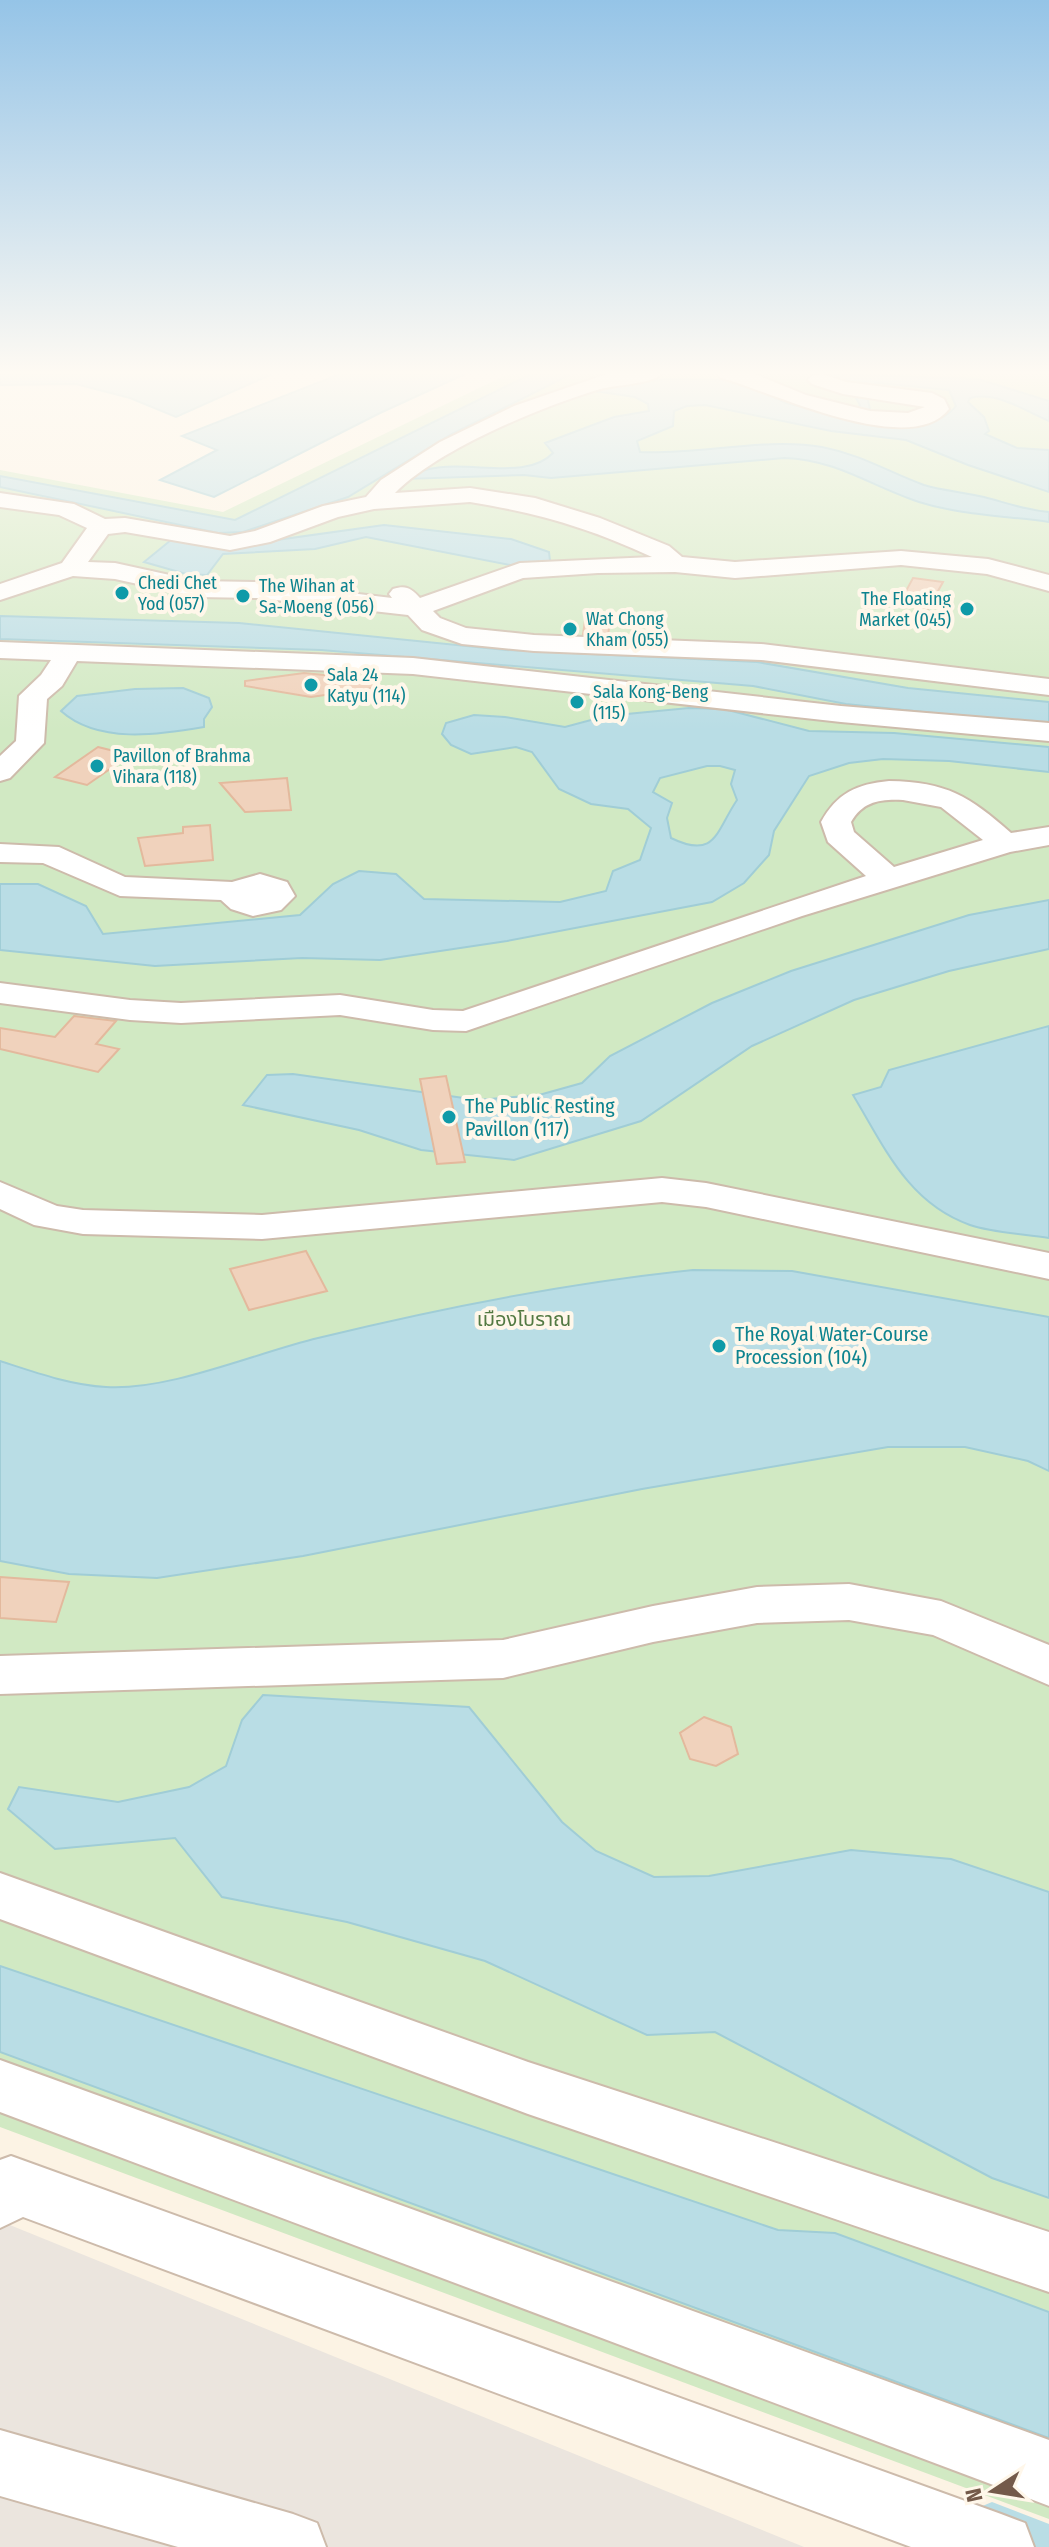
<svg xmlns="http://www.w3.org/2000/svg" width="1049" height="2547" viewBox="0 0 1049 2547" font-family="'Fira Sans Condensed','Noto Sans Thai',sans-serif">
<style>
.industrial{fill:#ebe5de}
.green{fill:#d1e9c3}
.water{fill:#b9dde5;stroke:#a0cdd6;stroke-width:2;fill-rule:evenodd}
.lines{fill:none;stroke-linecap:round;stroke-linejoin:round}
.canal{fill:#b9dde5;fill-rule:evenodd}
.building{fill:#f0d2bc;stroke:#e3b99d;stroke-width:2}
.minor-casing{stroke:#cdbbab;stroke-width:4}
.minor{fill:#fff;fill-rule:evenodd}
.culture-dot{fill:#0f9aa8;stroke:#fff7ea;stroke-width:3}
.labels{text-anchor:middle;stroke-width:8;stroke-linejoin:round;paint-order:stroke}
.far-culture-label{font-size:18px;fill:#0d838f;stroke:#fff7ea;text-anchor:start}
.culture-label{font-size:20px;fill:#0d838f;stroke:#fff7ea;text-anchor:start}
.park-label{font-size:20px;fill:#527942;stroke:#fff7ea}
</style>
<rect width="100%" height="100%" fill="#fcf3e4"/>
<polygon class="industrial" points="0,2221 804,2547 0,2547"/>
<polygon class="green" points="508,374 1049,374 1049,2519 0,2127 0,470 223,512"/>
<g class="water">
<polygon points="0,374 272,374 176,417 130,398 76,384 0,385"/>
<polygon points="340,374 465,374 380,413 214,497 160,480 217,450 182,436"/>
<polygon points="531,374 571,374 452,434 348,497 243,532 218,533 0,487 0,476 235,520"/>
<path d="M833 374 978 379 1049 401V421C1025 411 997 391 970 398L968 402 984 417 989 431 985 434 1017 448 1049 450V492L968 465 906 440 831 431 705 405 687 406 674 411 673 426 637 441 640 452C698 455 766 437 822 447 863 455 888 472 924 485 944 491 964 492 984 497 1007 503 1025 510 1049 512V522C1007 516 960 515 919 502 870 486 838 460 784 458L551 478 524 475 406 479C446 449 521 487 553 453L545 443 614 417 649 411 648 404 635 397 587 390 668 379 736 380 786 403 849 419 860 405 848 384ZM878 383 949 390 956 406C936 432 899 420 871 415L868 400 858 387Z"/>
<polygon points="384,525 511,539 549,552 550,561 535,565 510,565 366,537 315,549 223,554 207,575 186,574 144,562 171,540 219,548"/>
<polygon points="0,616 239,623 506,650 757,662 908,688 1049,702 1049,725 846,704 753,686 321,650 0,639"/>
<path d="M183 688 209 698 212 707 204 719V727C158 735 98 744 61 711L77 696 135 689Z"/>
<path d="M689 708 724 709 809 731 894 733 1049 747V772L949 761 883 759 849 763 809 776 774 831 769 855 744 883 712 902 507 941 380 960 302 958 155 966 0 950V884H38L86 906 103 934 300 915 333 884 359 871 396 874 424 899 560 902 606 891 613 871 640 860 651 828 628 809 591 804 559 789 532 752 516 747 471 754 451 745 442 734 446 723 474 715 505 717 565 727 606 716ZM707 766H720L735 770 731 784 737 800C716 831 716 860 671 838L667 818 672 803 653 792 660 778Z"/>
<polygon points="1049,900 1049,949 949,971 854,1000 752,1046 641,1121 514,1160 421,1150 359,1130 243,1105 267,1075 293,1074 478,1100 539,1095 582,1083 610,1056 712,1003 791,971 969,915"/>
<path d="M1049 1026V1238C1024 1234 994 1233 970 1225 908 1203 885 1148 853 1095L881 1087 889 1070Z"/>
<path d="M693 1270 792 1271 1049 1317V1471L1028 1461 965 1447H888L642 1489 303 1556 157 1578 69 1574 0 1561V1361C34 1372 70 1385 106 1387 169 1391 255 1353 318 1338 441 1308 567 1283 693 1270Z"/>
<polygon points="263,1695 469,1707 562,1822 596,1851 654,1877 709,1876 851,1850 951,1859 1049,1892 1049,2198 992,2178 715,2032 647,2035 485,1961 347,1922 222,1897 175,1838 55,1849 8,1809 19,1787 118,1802 189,1787 226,1766 242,1720"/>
<polygon points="0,1966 778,2230 835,2233 1049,2312 1049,2438 0,2052"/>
</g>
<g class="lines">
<polygon class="canal" points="992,2502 1049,2524 1049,2547 973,2547 965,2529 973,2510"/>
</g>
<g class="building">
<polygon points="913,578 943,582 928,609 900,602"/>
<polygon points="586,614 611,615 608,635 583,634"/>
<polygon points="304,673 374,680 374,688 311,697 245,686 245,681"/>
<polygon points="98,747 130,755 87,785 55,777"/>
<polygon points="287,778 291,810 245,812 220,783"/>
<polygon points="210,825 213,860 145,866 138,838 183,833 183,827"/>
<polygon points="74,1016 116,1021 96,1044 119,1049 98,1072 0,1049 0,1028 55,1037"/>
<polygon points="446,1076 465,1162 437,1164 420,1079"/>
<polygon points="306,1251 327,1291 249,1310 230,1269"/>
<polygon points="0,1577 69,1582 56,1622 0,1618"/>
<polygon points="704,1717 731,1727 738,1754 716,1766 690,1759 680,1733"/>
</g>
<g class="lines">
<defs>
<g id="minor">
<path d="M607 374H661C653 384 612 385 597 390 538 408 437 450 395 493L470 488 535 498 600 518 669 546 682 557 735 562 901 551 988 559 1049 575V591L987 574 901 565 735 578 675 572 598 573 523 578 433 611 440 618 466 628 534 635 761 644 1049 679V695L761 660 534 651 462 644 422 630 408 615 258 598 197 597 115 579 73 576 0 600V584L62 563 87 528 59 515 0 507V493L74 504 105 519 125 518 230 536 255 531 323 506 366 497 381 480 440 442 514 406ZM470 502C538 513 590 528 652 557L520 563 420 598C411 588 406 585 393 589L389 594 392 598 258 582 197 581 115 563 88 562 108 534 125 532 230 550 270 542 338 517 374 509Z"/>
<path d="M718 374H755L806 395 870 411 908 413 925 407 843 394 812 384 808 380 812 376 822 374 846 382 932 393 944 399 949 409C910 460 768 390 721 378Z"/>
<polygon points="0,642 413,658 841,706 1049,723 1049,741 841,722 413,674 77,661 62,686 47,699 44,743 10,778 0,781 0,756 16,741 19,696 41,675 51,660 0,658"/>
<path d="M889 781C947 782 969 796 1011 833L1049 827V845L1010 852 802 916 466 1031 433 1030 340 1015 181 1023 130 1020 0 1003V983L130 1000 181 1003 340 995 433 1010 463 1011 866 876 828 842 821 822C837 793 857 784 889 781ZM903 800 941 807 983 840 894 867 854 832 851 822C863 801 881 799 903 800Z"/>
<polygon points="0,844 59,847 125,877 232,882 260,874 287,882 295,896 281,910 253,916 231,909 221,900 120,896 43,863 0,862"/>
<polygon points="662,1178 706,1183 1049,1253 1049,1279 706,1207 662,1202 262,1239 83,1234 34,1225 0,1209 0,1182 57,1206 83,1210 262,1215"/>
<polygon points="849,1584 941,1601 1049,1645 1049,1685 933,1635 849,1620 757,1623 653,1642 503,1678 0,1694 0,1656 503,1640 653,1606 757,1587"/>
<polygon points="0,1873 528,2062 1049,2232 1049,2292 528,2114 0,1919"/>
<polygon points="0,2060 1049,2440 1049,2506 0,2112"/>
<polygon points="11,2156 1001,2514 1025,2523 1034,2547 911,2547 23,2217 0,2228 0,2160"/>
<polygon points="0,2430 293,2514 317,2523 326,2547 178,2547 0,2496"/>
</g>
</defs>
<use href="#minor" class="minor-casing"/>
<use href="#minor" class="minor"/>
</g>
<linearGradient id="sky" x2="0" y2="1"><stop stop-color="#95c4e7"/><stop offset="0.51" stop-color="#fefaf3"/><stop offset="1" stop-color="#fefaf3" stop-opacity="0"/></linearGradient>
<rect width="1049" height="731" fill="url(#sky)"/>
<g class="culture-dot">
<circle cx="122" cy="593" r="8"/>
<circle cx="243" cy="596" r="8"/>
<circle cx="967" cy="609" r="8"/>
<circle cx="570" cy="629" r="8"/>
<circle cx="311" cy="685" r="8"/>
<circle cx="577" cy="702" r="8"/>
<circle cx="97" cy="766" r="8"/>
<circle cx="449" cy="1117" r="8"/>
<circle cx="719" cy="1346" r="8"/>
</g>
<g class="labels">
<g class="far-culture-label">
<text x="138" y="589">Chedi Chet<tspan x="138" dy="21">Yod (057)</tspan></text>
<text x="259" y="592">The Wihan at<tspan x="259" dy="21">Sa-Moeng (056)</tspan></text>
<text x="951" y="605" text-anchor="end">The Floating<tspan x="951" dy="21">Market (045)</tspan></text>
<text x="586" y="625">Wat Chong<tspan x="586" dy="21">Kham (055)</tspan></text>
<text x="327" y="681">Sala 24<tspan x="327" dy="21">Katyu (114)</tspan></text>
<text x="593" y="698">Sala Kong-Beng<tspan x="593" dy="21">(115)</tspan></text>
<text x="113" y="762">Pavillon of Brahma<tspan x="113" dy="21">Vihara (118)</tspan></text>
</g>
<g class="culture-label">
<text x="465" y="1113">The Public Resting<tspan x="465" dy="23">Pavillon (117)</tspan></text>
<text x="735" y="1341">The Royal Water-Course<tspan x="735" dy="23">Procession (104)</tspan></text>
</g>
<g class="park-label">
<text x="524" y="1326">เมืองโบราณ</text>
</g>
</g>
<g transform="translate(993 2491) rotate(258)" stroke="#fff7ea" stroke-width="6" paint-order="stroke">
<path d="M0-6L14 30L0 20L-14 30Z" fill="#745a4a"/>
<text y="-12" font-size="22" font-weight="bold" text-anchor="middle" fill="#745a4a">N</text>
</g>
</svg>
